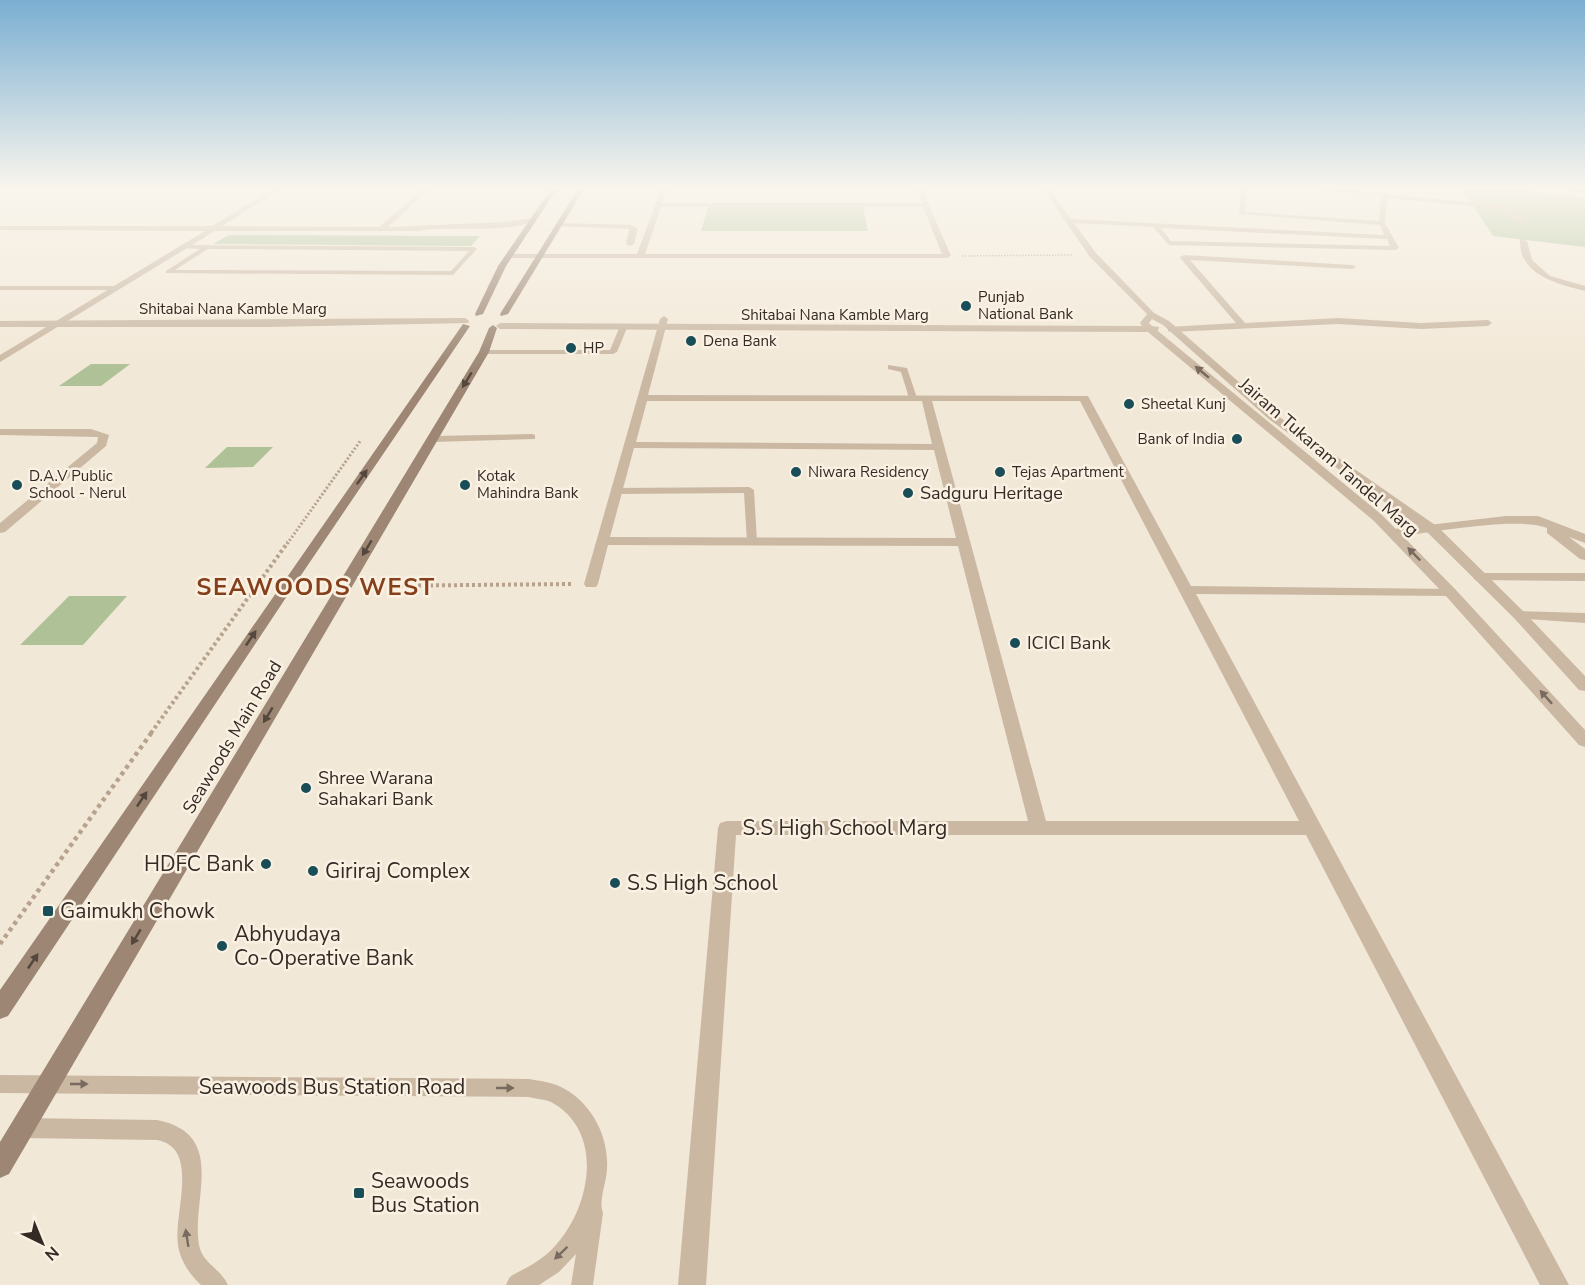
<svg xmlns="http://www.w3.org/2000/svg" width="1585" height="1285" viewBox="0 0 1585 1285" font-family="'Nunito Sans',sans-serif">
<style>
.green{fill:#afc197}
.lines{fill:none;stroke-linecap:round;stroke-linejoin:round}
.path-far3{stroke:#b6a28d;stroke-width:1.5;stroke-dasharray:1.5 1.5;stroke-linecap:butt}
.path-far2{stroke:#b6a28d;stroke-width:3;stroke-dasharray:2 2;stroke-linecap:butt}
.path-far1{stroke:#b6a28d;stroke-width:4;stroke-dasharray:3 3;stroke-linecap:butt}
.path{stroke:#b6a28d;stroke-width:4.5;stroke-dasharray:4 4;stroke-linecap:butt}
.service{fill:#cab8a3;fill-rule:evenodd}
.minor{fill:#cab8a3;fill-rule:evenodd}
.tertiary{fill:#cab8a3;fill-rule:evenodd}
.secondary{fill:#9d8774;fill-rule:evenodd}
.primary{fill:#776455;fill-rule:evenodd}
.oneway{fill:#786a5e}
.oneway2{fill:#54473d}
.poi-dot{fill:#194d57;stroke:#faf1e3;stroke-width:2}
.labels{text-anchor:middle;stroke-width:5;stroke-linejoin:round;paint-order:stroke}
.far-poi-label{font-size:15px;fill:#342b25;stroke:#faf1e3;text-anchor:start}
.far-street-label{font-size:15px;fill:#342b25;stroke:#faf1e3}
.street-label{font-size:18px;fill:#342b25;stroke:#faf1e3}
.poi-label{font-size:18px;fill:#342b25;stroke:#faf1e3;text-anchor:start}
.near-street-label{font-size:21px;fill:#342b25;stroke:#faf1e3}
.near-poi-label{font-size:21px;fill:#342b25;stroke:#faf1e3;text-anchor:start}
.district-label{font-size:24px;font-weight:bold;letter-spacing:1.5px;fill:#863f1b;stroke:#faf1e3}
</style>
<rect width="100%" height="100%" fill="#f2e8d7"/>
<g class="green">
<polygon points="1462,189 1501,189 1585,202 1585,247 1493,236"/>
<polygon points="708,207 863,207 868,231 701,231"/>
<polygon points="229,235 480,236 471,246 213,244"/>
<polygon points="91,364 130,364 101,386 59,386"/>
<polygon points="227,447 273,447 253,467 205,468"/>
<polygon points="69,596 127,596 83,645 20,645"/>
</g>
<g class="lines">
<polyline class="path-far3" points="962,256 1072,255"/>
<polyline class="path-far2" points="287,544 361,440"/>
<g class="path-far1">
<polyline points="370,586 572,584"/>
<polyline points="151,733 288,542"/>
</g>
<polyline class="path" points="0,944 152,732"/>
<g class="service">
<path d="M182 245 474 247 477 249 453 275 166 273V271L200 249 180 248ZM208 249 469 251 451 271 175 270Z"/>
<polygon points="0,286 116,286 119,288 116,290 0,290"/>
<polygon points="620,326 627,328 617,352 613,354 484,354 480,352 484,350 610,350"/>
<polygon points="888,365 907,368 917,398 916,400 909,398 901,372 888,369"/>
<polygon points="532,434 535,435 535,439 433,442 429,439 433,436"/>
<polygon points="749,487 754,490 757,542 752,545 747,542 744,493 617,494 612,491 617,488"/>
<path d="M0 1075 529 1079C540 1081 551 1082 561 1087 590 1101 609 1135 607 1168 607 1182 598 1200 603 1213L593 1285H571L576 1254 559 1272 539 1285H506C507 1283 509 1278 510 1277 513 1274 519 1272 522 1270 534 1264 546 1256 555 1246 591 1207 605 1131 551 1102 545 1099 536 1099 529 1097L0 1093Z"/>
<path d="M22 1118 157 1120C228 1134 191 1199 199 1245 202 1263 221 1269 228 1285H201C190 1275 180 1260 178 1245 173 1214 201 1148 157 1140L22 1138 15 1135 12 1128 15 1121Z"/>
</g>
<g class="minor">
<path d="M274 189H281L222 226 379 227 423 189H430L388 227 504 222 533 218 536 220C511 234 449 225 417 231H215L0 362V355L205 231 0 230V226H212Z"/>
<path d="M661 189H667L662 203H922L916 189H922L951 256 947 258H509L505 256 509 254H637ZM661 207H923L942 254H645Z"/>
<path d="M1043 189H1049L1071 219 1384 235 1380 225 1239 214 1241 189H1247L1245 212 1379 221 1381 197 1311 189H1333L1501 205 1508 197 1511 199 1507 207 1530 225 1525 226 1501 209 1387 198 1385 223 1399 248 1395 250 1169 245 1153 227 1074 223 1096 253 1154 313V317L1151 318 1090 257ZM1161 228 1387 239 1390 246 1171 241Z"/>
<polygon points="1511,189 1585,198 1585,202 1514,191"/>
<polygon points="559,223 631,225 638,229 634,244 630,246 626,244 629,229 557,226"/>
<path d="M1520 239 1527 241 1532 260 1550 276 1585 286V291C1558 284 1518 275 1520 239Z"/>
<polygon points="1184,255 1352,265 1356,267 1352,269 1190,260 1245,323 1338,318 1421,323 1488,320 1492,323 1488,326 1421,329 1338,324 1171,332 1168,331 1168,327 1236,323 1181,259 1180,257"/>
<path d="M664 316 668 319 648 395 1088 396 1191 586 1455 589 1457 592 1455 595 1450 596 1196 594 1569 1285H1540L1306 835H736L706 1285H678L718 828 720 823 727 821H1028L958 546 608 545 598 584 596 587H586L584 584 660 319ZM647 401H922L932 444 636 442ZM932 401H1080L1299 821H1046ZM634 448 934 450 956 538 610 537Z"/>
<polygon points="0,429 91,429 109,435 106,446 5,532 0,533 0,523 97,443 98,437 0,435"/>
<path d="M1506 516H1538L1585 534V543L1569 537 1585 549V560L1580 559 1547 533V528C1516 516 1430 533 1394 537L1388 533 1394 529Z"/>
<polygon points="1480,573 1585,573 1585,581 1475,580 1473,577"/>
<polygon points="1519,611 1585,613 1585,623 1514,618 1512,615"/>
</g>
<g class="tertiary">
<polygon points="1148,313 1154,313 1169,321 1278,416 1438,527 1524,612 1585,676 1585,691 1579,690 1514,618 1428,533 1270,420 1163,325 1152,319 1149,323 1152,326 1159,327 1158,331 1382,515 1455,589 1585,730 1585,747 1579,745 1445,595 1374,521 1148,332 500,329 496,326 500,323 1142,326 1140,323"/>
<polygon points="465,318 469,321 468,323 267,327 0,327 0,321"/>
</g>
<g class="secondary">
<polygon points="551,189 557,189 506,266 483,314 476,316 475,314 498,266"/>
<polygon points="578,189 584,189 508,314 501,316 500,314"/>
<polygon points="463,324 470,326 293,587 8,1016 0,1019 0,990"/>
<polygon points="493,325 497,328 489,352 9,1174 0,1178 0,1142 479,352 489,328"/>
</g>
<polygon class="primary" points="1570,189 1585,189 1585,193 1571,190"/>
</g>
<defs><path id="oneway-solid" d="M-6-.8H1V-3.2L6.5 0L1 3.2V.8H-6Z" transform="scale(1.5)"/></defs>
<g class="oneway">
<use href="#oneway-solid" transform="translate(1202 372) rotate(-140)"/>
<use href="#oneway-solid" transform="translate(1414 554) rotate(-134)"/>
<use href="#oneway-solid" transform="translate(1546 697) rotate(-132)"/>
<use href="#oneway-solid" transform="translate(79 1084)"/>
<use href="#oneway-solid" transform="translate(505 1088)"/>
<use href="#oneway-solid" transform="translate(187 1238) rotate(-99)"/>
<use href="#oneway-solid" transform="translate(561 1253) rotate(136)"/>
</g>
<g class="oneway2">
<use href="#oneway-solid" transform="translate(467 380) rotate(121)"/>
<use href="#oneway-solid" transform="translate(362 477) rotate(-55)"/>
<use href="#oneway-solid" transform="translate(367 548) rotate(121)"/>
<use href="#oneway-solid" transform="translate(251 638) rotate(-56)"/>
<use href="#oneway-solid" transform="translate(268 715) rotate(121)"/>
<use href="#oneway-solid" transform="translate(142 799) rotate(-56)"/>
<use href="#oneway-solid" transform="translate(136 937) rotate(121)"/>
<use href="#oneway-solid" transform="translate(33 961) rotate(-56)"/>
</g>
<linearGradient id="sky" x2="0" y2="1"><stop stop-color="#7aafd2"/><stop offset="0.51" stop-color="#f9f5ed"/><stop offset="1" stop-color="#f9f5ed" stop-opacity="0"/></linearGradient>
<rect width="1585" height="369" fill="url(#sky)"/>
<g class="poi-dot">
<circle cx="966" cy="306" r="6"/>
<circle cx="691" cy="341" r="6"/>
<circle cx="571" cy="348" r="6"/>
<circle cx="1129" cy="404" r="6"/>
<circle cx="1237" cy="439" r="6"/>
<circle cx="796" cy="472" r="6"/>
<circle cx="1000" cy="472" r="6"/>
<circle cx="17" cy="485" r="6"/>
<circle cx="465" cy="485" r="6"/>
<circle cx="908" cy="493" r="6"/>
<circle cx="1015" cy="643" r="6"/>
<circle cx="306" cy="788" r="6"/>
<circle cx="266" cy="864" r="6"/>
<circle cx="313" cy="871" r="6"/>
<circle cx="615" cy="883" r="6"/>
<rect x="42" y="905" width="12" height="12" rx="3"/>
<circle cx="222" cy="946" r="6"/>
<rect x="353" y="1187" width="12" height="12" rx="3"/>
</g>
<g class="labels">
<g class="far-poi-label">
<text x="978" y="302">Punjab<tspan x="978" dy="17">National Bank</tspan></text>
<text x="703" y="346">Dena Bank</text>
<text x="583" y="353">HP</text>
<text x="1141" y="409">Sheetal Kunj</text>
<text x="1225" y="444" text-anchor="end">Bank of India</text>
<text x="808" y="477">Niwara Residency</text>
<text x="1012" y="477">Tejas Apartment</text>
<text x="29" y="481">D.A.V Public<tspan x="29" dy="17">School - Nerul</tspan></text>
<text x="477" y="481">Kotak<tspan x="477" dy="17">Mahindra Bank</tspan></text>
</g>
<g class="far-street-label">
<text x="233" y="314">Shitabai Nana Kamble Marg</text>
<text x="835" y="320">Shitabai Nana Kamble Marg</text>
</g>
<g class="street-label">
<text transform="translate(1329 457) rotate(41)" y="6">Jairam Tukaram Tandel Marg</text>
<text transform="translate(232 737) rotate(-59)" y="6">Seawoods Main Road</text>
</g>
<g class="poi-label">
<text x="920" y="499">Sadguru Heritage</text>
<text x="1027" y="649">ICICI Bank</text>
<text x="318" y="784">Shree Warana<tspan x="318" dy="21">Sahakari Bank</tspan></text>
</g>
<g class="near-street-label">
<text x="845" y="835">S.S High School Marg</text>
<text x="332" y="1094">Seawoods Bus Station Road</text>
</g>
<g class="near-poi-label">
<text x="254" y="871" text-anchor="end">HDFC Bank</text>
<text x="325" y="878">Giriraj Complex</text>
<text x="627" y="890">S.S High School</text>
<text x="60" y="918">Gaimukh Chowk</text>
<text x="234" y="941">Abhyudaya<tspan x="234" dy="24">Co-Operative Bank</tspan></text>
<text x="371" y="1188">Seawoods<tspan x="371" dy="24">Bus Station</tspan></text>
</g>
<g class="district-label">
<text x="316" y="595">SEAWOODS WEST</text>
</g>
</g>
<g transform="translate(42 1243) rotate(137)" stroke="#faf1e3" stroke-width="4.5" paint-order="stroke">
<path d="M0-4.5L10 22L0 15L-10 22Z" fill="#342b25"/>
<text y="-9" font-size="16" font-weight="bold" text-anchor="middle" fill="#342b25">N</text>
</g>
</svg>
